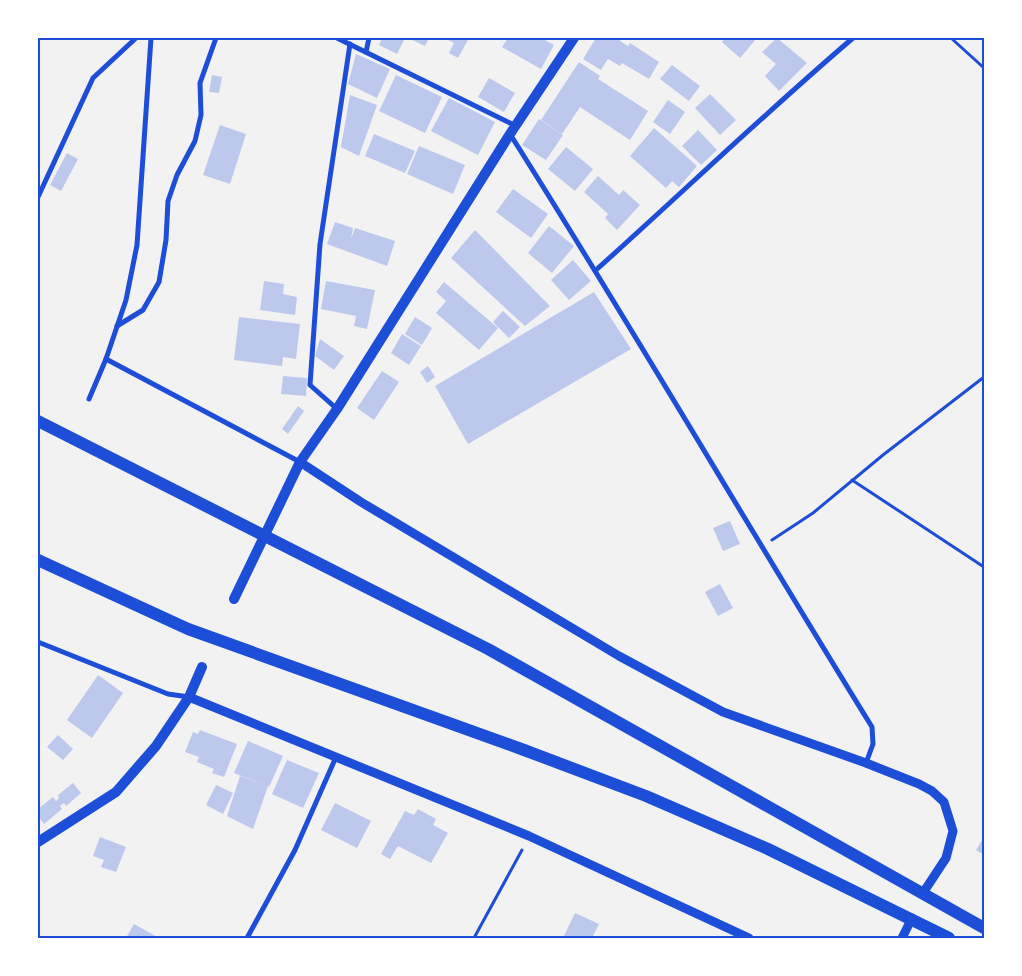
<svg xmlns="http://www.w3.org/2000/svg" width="1022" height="976" viewBox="0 0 1022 976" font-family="'Varela Round',sans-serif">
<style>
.building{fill:#bdc9ec}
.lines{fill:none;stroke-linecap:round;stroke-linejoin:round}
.path{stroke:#1d4ed8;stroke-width:3}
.minor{stroke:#1d4ed8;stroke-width:5}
.tertiary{stroke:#1d4ed8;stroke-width:9}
.secondary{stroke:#1d4ed8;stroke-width:10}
.primary{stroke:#1d4ed8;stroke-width:12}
.neatline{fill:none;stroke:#1d4ed8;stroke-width:2}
</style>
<rect width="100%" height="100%" fill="#f2f2f2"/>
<g class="building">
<polygon points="382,38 405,38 397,54 379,45"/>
<polygon points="408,38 429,38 425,46"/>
<polygon points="444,38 469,38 458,58 449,53 454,43"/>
<polygon points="508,38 541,38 554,45 541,69 502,47"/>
<polygon points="596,38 622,38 620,41 628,46 630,43 659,62 649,79 622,63 620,66 608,59 601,70 583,59"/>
<polygon points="725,38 757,38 740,58 722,42"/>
<polygon points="777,38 807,63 779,91 765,76 776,64 762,52"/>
<polygon points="356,54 390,69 377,98 348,84"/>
<polygon points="579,62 600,76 598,79 648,111 630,140 580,107 562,134 541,120"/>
<polygon points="672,65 700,86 689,101 660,79"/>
<polygon points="212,75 222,77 219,93 209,92"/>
<polygon points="396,75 442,97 425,133 379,111"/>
<polygon points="489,78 515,93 504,112 478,97"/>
<polygon points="710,94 736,120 720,135 695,108"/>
<polygon points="350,95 377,105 359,156 341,147"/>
<polygon points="449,98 495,122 478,155 431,131"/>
<polygon points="668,100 685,112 670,134 653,122"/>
<polygon points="539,119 563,135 546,160 522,145"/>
<polygon points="220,125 246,134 230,184 203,175"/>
<polygon points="654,128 697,166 679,187 672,181 666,188 630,156"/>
<polygon points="698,130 717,150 701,165 682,146"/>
<polygon points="374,134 415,151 405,173 365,156"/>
<polygon points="419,146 465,165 453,194 407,174"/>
<polygon points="566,147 593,169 575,191 548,169"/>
<polygon points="67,153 78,159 61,191 50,185"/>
<polygon points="598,176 619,195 623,190 640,205 617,230 605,218 608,214 584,192"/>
<polygon points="513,189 548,214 531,238 496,212"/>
<polygon points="335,222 353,228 351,239 355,228 395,241 387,266 327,244"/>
<polygon points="549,226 574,246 552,273 528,253"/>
<polygon points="475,230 550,306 525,326 451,258"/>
<polygon points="573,260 591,281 569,300 551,280"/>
<polygon points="264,281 284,284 283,294 297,297 295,315 260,310"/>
<polygon points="326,281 375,290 367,329 354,326 356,316 321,309"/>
<polygon points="444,282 498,328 479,350 436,313 446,301 436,292"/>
<polygon points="594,292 631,349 468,444 435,386"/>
<polygon points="503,311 520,327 509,338 493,322"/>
<polygon points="239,317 300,324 296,359 283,357 282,366 234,360"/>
<polygon points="415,317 432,328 422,345 405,334"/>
<polygon points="402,334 421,346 409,365 391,353"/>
<polygon points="320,339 344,356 334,370 315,356"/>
<polygon points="428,366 435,377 427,383 420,372"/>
<polygon points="382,371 399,382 374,420 357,408"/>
<polygon points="283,376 307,378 306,396 281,394"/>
<polygon points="298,406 304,411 288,434 282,429"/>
<polygon points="730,521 740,544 723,551 713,528"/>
<polygon points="720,584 733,608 718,616 705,592"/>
<polygon points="98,675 123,693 92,738 67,720"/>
<polygon points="200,730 237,744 224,777 212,773 214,769 197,762 199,757 185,752 193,732 198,734"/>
<polygon points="58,735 73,749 63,760 47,747"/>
<polygon points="248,741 283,756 269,787 268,786 253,829 227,816 240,776 264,785 234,773"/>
<polygon points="287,760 319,773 303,808 272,794"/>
<polygon points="73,783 81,793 66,806 64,803 60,806 62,809 44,824 38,816 38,809 53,797 56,801 59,798 58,795"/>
<polygon points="216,785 233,793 223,814 206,805"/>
<polygon points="335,803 371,821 357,848 321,830"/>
<polygon points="418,809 436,819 433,825 448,833 431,863 398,846 390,859 381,854 405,811 414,815"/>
<polygon points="100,837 126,847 116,872 101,867 104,860 93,856"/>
<polygon points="984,837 984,855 976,850"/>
<polygon points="575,913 599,924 592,938 563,938"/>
<polygon points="134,924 159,938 126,938"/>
</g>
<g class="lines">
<g class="path">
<polyline points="951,38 984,68"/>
<polyline points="852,480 984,567"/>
<polyline points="772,540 813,513 883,455 984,377"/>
<polyline points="474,938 522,850"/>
</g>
<g class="minor">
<polyline points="337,38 516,126"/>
<polyline points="366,52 369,38"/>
<path d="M510 134C634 330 750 530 872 727L873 744 866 763"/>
<polyline points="38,197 93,78 136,38"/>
<path d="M596 270C682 193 765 113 853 38"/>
<polyline points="117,326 143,310 159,282 166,240 168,201 177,175 195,141 201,115 200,83 216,38"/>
<polyline points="106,359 300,462"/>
<polyline points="89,399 106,359 126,300 137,245 151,38"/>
<polyline points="337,409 310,385 320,244 350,44"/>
<polyline points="38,642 168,694 189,697"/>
<polyline points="247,938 295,850 336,757"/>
</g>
<g class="tertiary">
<polyline points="300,462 361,502 619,656 723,712 866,763 919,784 932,791 944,802 953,831 946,858 923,893"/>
<polyline points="189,697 529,836 749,938"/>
<polyline points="902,938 912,918"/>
</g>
<g class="secondary">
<polyline points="234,599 300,462 337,409 510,134 574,38"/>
<polyline points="38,842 116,792 156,746 189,697 202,667"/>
</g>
<g class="primary">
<polyline points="38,421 488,649 984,928"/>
<polyline points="38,560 188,629 524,750 646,796 768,849 949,938"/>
</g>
</g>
<rect width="1022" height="976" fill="none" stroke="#ffffff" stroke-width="78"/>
<rect x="39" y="39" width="944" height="898" class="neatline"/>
</svg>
